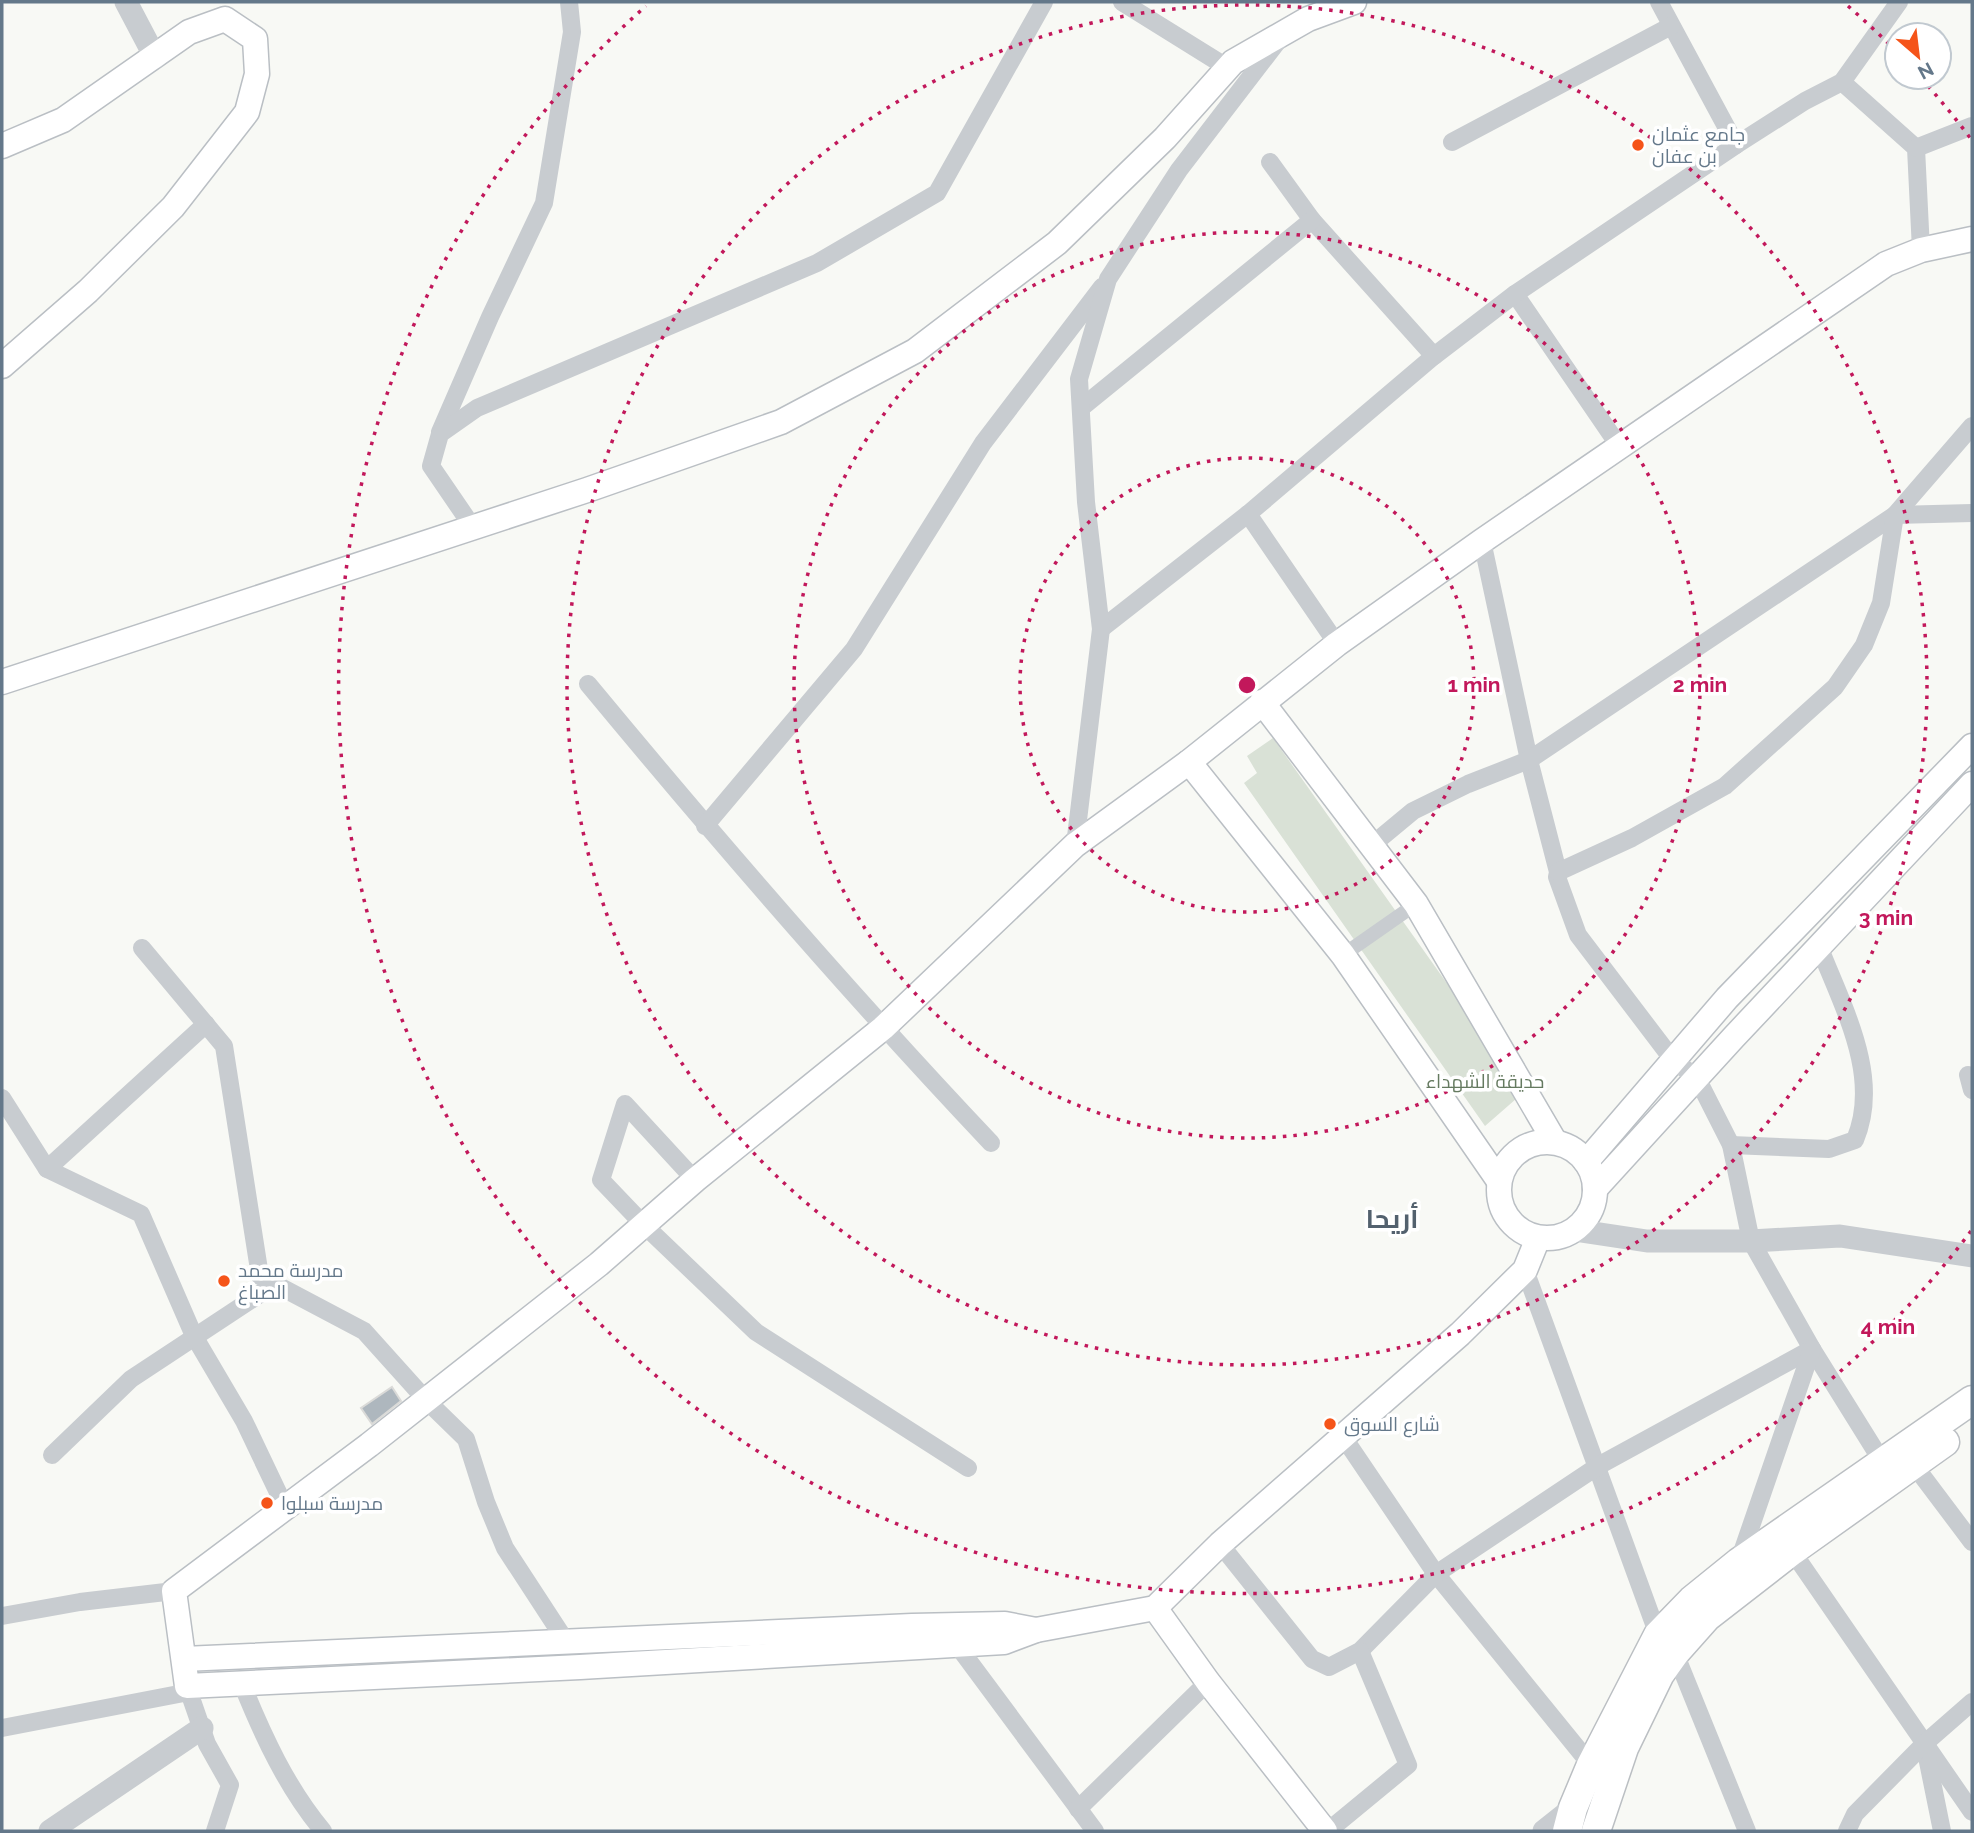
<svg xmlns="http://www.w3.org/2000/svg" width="1974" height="1833" viewBox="0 0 1974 1833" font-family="Raleway,Cairo,sans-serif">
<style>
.green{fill:#d9e1d6}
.building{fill:#aeb7be;stroke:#dadad8;stroke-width:2}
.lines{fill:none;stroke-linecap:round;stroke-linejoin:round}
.secondary-casing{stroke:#babfc4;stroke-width:27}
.primary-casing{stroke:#bbbfc3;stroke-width:31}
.pedestrian{stroke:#c8ccd0;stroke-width:14}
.minor{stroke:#c8ccd0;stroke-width:18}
.tertiary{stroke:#c8ccd0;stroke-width:23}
.secondary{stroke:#fff;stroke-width:24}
.primary{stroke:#fff;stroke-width:28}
.ring{fill:none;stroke:#c2185b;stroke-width:3.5;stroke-dasharray:3.5 7}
.poi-dot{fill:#f55419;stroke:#fff;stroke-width:2.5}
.labels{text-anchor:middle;stroke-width:7;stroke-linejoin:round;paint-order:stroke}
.poi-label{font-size:19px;fill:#64788a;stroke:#fff;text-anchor:start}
.park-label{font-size:19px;fill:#657a60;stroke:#fff}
.district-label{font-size:26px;font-weight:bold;fill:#53616e;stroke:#fff}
.centre{fill:#c2185b;stroke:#fff;stroke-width:3.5}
.ring-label{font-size:21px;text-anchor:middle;font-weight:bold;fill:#c2185b;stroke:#fff;stroke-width:7;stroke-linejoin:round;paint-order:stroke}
</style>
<rect width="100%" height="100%" fill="#f8f9f5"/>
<polygon class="green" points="1273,738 1524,1092 1485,1126 1244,783 1257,773 1247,756"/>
<polygon class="building" points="392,1387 401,1401 372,1424 361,1408"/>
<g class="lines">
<defs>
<g id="secondary">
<polyline points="2,146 63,120 189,32 225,19 255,39 257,74 247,112 173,207 88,291 2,366"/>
<polyline points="2,682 587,490 781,422 915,351 1057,243 1165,138 1233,62 1308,19 1354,2"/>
<polyline points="1262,702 1416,904 1555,1142"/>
<polyline points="1189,762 1343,955 1499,1181"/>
<circle cx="1547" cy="1190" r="48"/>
<polyline points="1586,1162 1727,998 1972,746"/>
<polyline points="1595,1189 1733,1038 1972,784"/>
<polyline points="1538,1238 1525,1270 1460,1334 1220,1544 1155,1608 1036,1630 1004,1642 580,1667 187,1686 174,1591 369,1445 599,1264 695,1180 883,1028 1075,845 1189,762 1337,644 1482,541 1886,264 1921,250 1972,239"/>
<polyline points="1155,1608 1208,1682 1325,1831"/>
<polyline points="184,1659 912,1626 1005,1624 1036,1630"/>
</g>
<g id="primary">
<polyline points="1567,1831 1573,1808 1591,1765 1658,1635 1692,1600 1739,1562 1972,1400"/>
<polyline points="1596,1831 1624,1748 1660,1674 1675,1653 1707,1617 1792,1551 1945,1442"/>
</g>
</defs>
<use href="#secondary" class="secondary-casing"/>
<use href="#primary" class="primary-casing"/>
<polyline class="pedestrian" points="1343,955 1416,904"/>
<g class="minor">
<polyline points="1122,2 1228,68"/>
<polyline points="1659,2 1736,145"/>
<polyline points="1842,82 1916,148 1921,250"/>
<polyline points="1452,142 1671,26"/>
<polyline points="1916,148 1972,126"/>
<polyline points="1270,162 1312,220 1434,356"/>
<polyline points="1515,294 1619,446"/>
<polyline points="1081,408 1312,220"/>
<polyline points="440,432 490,317 544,203 572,32 569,2"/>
<polyline points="1248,514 1337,644"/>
<polyline points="472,526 431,466 440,434 477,408 817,263 937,193 1044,2"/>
<polyline points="1482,541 1529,760 1558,872 1557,877 1578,935 1673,1060 1697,1078 1731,1145 1751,1241 1812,1349 1883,1463"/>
<polyline points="1101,629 1248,514 1434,356 1515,294 1736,145 1805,101 1842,82 1899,2"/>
<path d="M588 684C718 841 851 995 991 1143"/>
<polyline points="705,826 854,649 983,443 1102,287"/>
<polyline points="1075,845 1101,629 1086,502 1079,379 1108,279 1179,170 1278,41"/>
<polyline points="1372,845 1413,811 1468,784 1529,760 1895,515 1972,513"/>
<polyline points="1558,872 1632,838 1725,786 1835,687 1864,645 1881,603 1895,515 1972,426"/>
<polyline points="142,948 224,1046 260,1276 364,1331 426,1400 466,1439 486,1502 505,1548 567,1643"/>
<polyline points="1968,1075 1972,1090"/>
<polyline points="2,1098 47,1169 141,1214 194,1336 244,1421 285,1507"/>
<path d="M1731 1145 1829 1149 1855 1140C1882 1076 1842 1006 1819 946"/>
<polyline points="47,1169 206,1024"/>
<polyline points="695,1180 625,1104 601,1180 644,1225 756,1332 968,1468"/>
<polyline points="1525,1270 1658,1635"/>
<polyline points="1344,1438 1436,1574 1591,1765"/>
<polyline points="52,1455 131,1379 275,1284"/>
<polyline points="1914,1465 1972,1542"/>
<polyline points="1220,1544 1312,1659 1329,1667 1360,1651 1436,1574 1598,1466 1812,1349"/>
<polyline points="1792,1551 1972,1812"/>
<polyline points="1739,1561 1812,1349"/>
<polyline points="2,1616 80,1602 174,1591"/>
<polyline points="957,1645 1095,1831"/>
<polyline points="1675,1653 1747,1831"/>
<path d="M242 1684C263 1736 287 1788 323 1831"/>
<polyline points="189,1692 207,1744 230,1785 215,1831"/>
<polyline points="2,1728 189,1692 187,1686"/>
<polyline points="1926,1752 1942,1831"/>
<polyline points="1078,1809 1208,1682"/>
<polyline points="1328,1831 1408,1765 1360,1651"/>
<polyline points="1847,1831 1855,1814 1924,1744 1972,1702"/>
</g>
<g class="tertiary">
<polyline points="126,2 155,57"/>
<polyline points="1574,1230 1647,1241 1751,1241 1840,1236 1972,1256"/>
<polyline points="50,1831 202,1728"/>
<polyline points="1544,1831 1573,1808"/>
</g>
<use href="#secondary" class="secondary"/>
<use href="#primary" class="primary"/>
</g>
<g class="ring">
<circle cx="1247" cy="685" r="227"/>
<circle cx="1247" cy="685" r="453"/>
<circle cx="1247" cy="685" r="680"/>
<path d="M1971 1231A907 907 0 1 1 646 6M1848 6A907 907 0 0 1 1894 49M1921 78A907 907 0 0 1 1971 139"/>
</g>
<g class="poi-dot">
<circle cx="1638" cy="145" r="7"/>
<circle cx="224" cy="1281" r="7"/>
<circle cx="1330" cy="1424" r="7"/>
<circle cx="267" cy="1503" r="7"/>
</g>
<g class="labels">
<g class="poi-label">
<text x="1652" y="141">جامع عثمان<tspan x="1652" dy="22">بن عفان</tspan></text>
<text x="238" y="1277">مدرسة محمد<tspan x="238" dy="22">الصباغ</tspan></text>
<text x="1344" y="1431">شارع السوق</text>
<text x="281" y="1510">مدرسة سبلوا</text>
</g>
<g class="park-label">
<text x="1485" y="1088">حديقة الشهداء</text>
</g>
<g class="district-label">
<text x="1392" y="1228">أريحا</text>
</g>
</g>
<circle cx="1247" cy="685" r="10" class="centre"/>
<g class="ring-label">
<text x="1474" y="692">1 min</text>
<text x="1700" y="692">2 min</text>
<text x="1886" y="925">3 min</text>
<text x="1888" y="1334">4 min</text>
</g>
<rect width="1974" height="1833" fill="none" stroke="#64788a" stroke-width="7"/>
<g transform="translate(1918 56) rotate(152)"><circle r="33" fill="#ffffff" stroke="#c1c9d0" stroke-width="2"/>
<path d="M0-5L12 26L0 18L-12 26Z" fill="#f55419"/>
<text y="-10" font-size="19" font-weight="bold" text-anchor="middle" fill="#64788a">N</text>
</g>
</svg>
